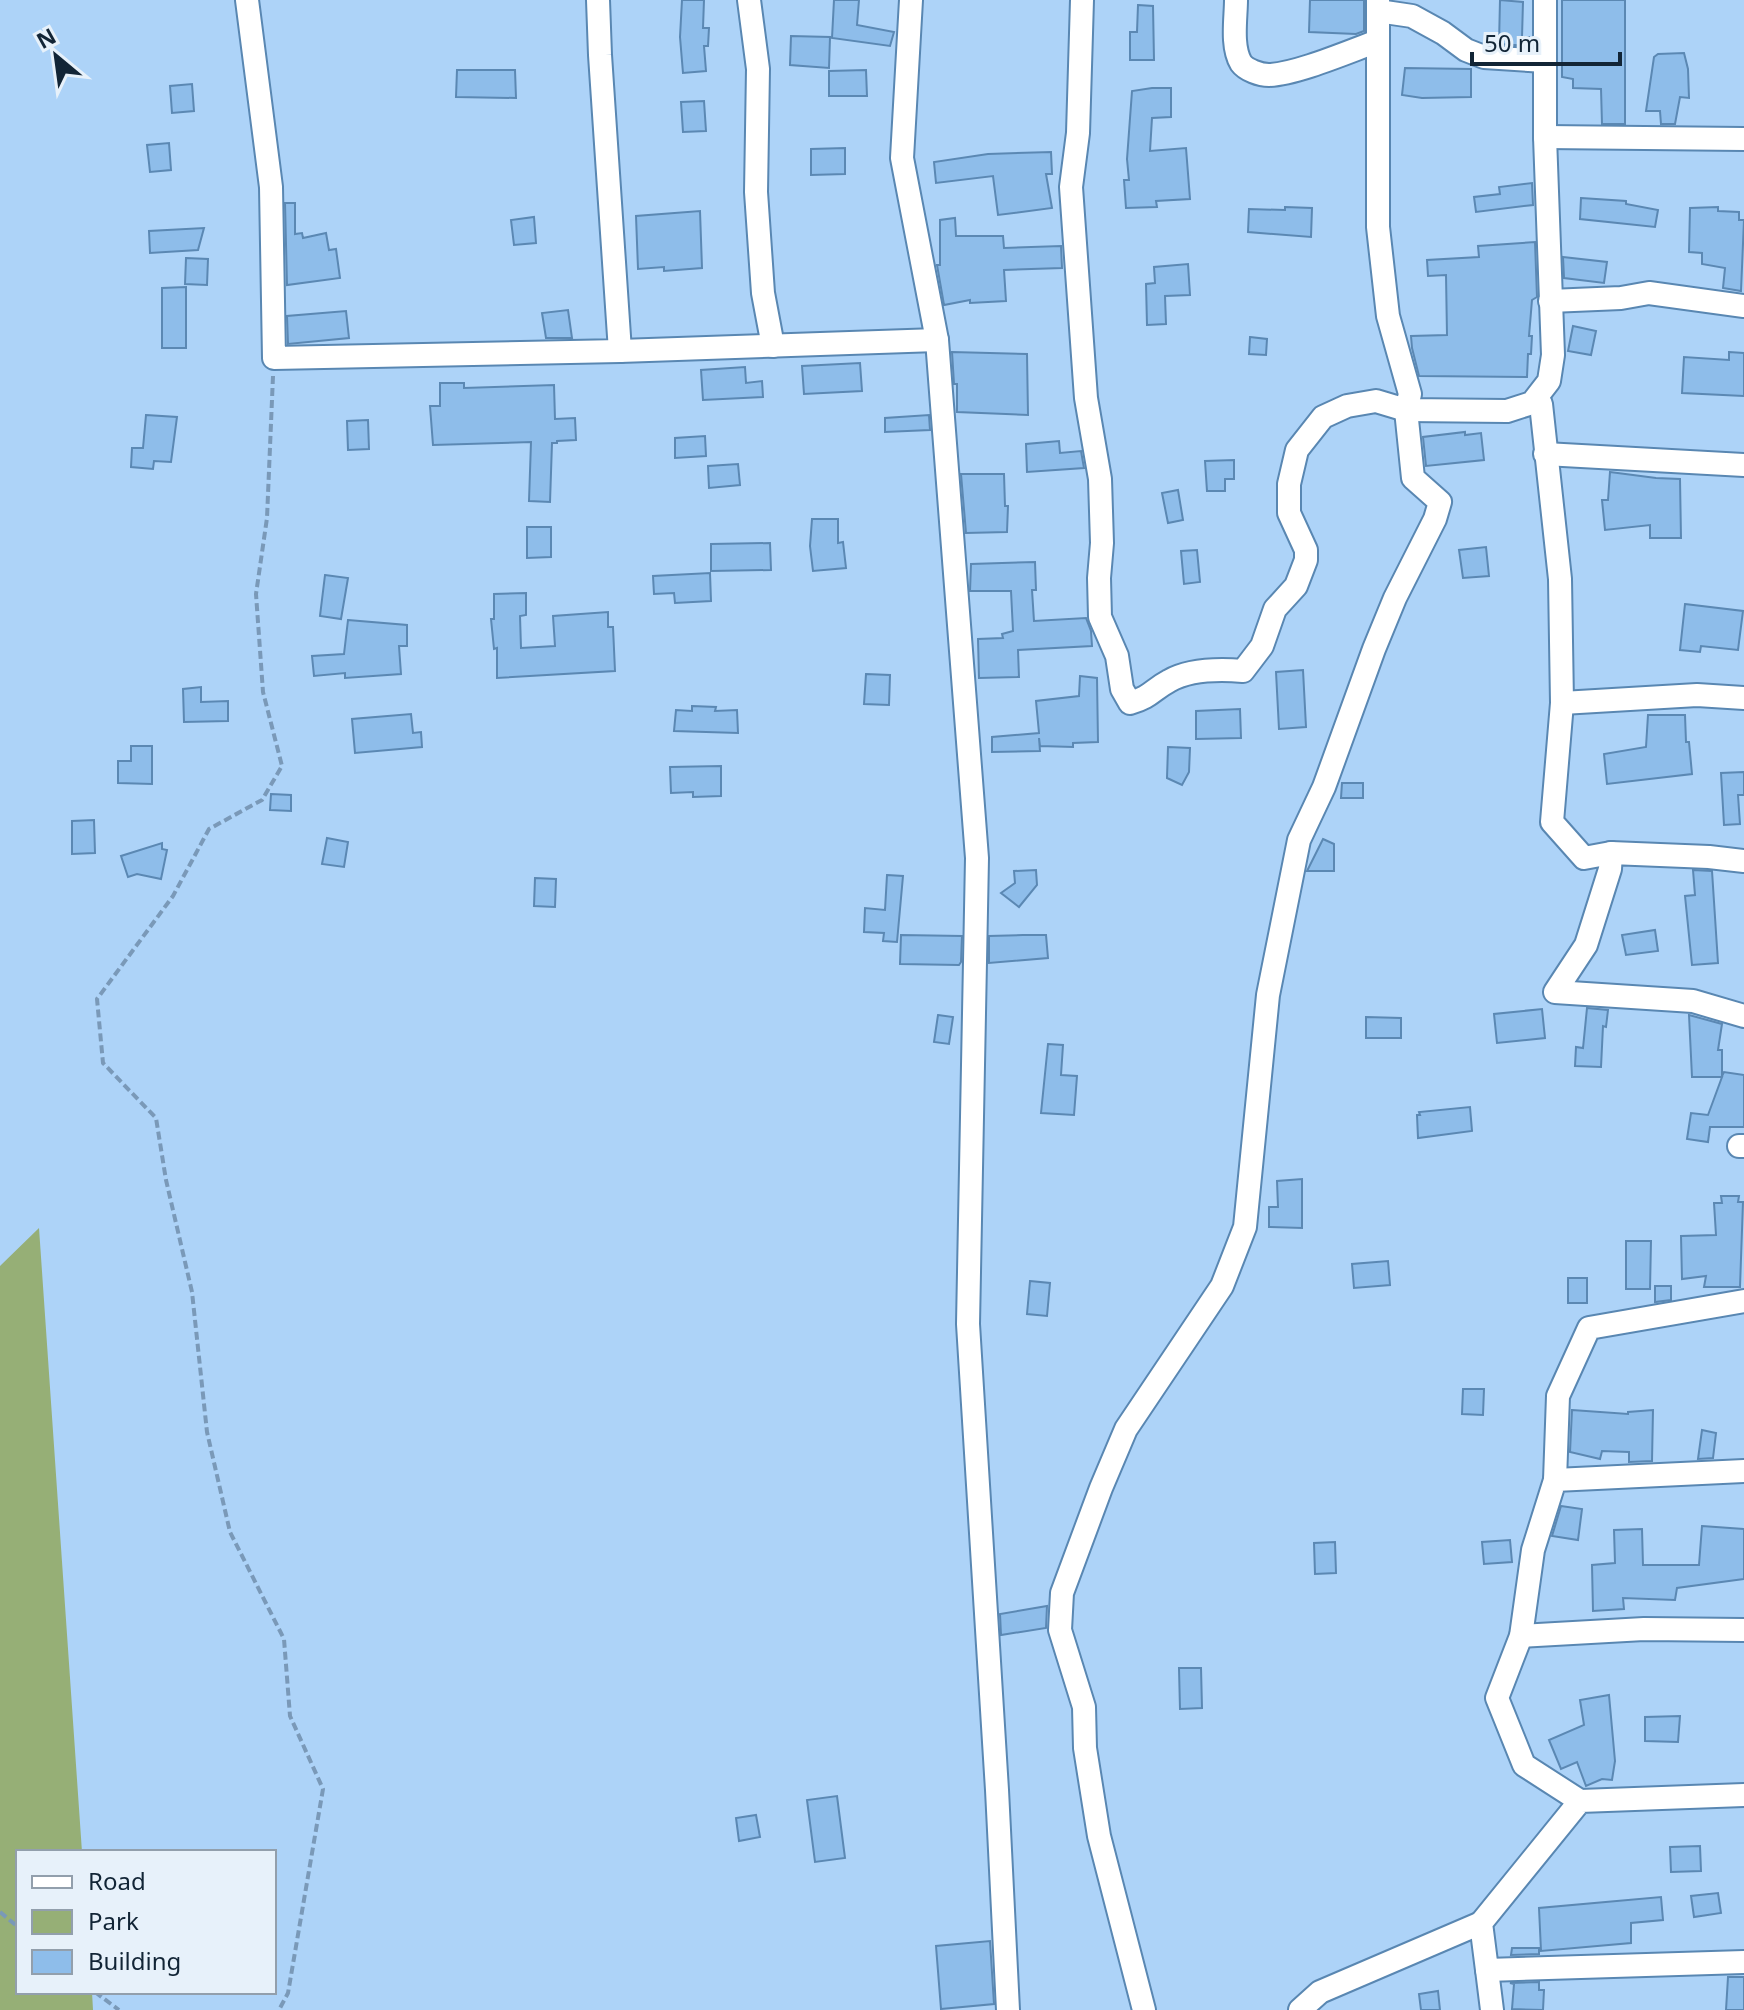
<svg xmlns="http://www.w3.org/2000/svg" width="1744" height="2010" viewBox="0 0 1744 2010" font-family="'Noto Sans',sans-serif">
<style>
.green{fill:#96af76}
.building{fill:#8ebdea;stroke:#5b88b3;stroke-width:2}
.lines{fill:none;stroke-linecap:round;stroke-linejoin:round}
.street-casing{stroke:#5987b2;stroke-width:26}
.path{stroke:#7a99b8;stroke-width:4;stroke-dasharray:8 4;stroke-linecap:butt}
.street{stroke:#fff;stroke-width:22}
</style>
<rect width="100%" height="100%" fill="#add3f8"/>
<polygon class="green" points="39,1228 82,1852 18,1852 18,1992 92,1992 93,2010 0,2010 0,1266"/>
<g class="building">
<polygon points="682,0 704,0 703,28 709,28 708,46 704,46 706,71 683,73 680,37"/>
<polygon points="834,0 859,0 857,25 894,32 890,46 832,38"/>
<polygon points="1310,0 1364,0 1364,31 1356,34 1309,32"/>
<polygon points="1500,0 1523,2 1522,37 1529,37 1529,46 1499,44"/>
<polygon points="1562,0 1625,0 1625,124 1602,124 1601,89 1573,88 1573,79 1562,77"/>
<polygon points="1138,5 1153,6 1154,60 1130,60 1130,32 1137,32"/>
<polygon points="791,36 830,37 829,68 790,65"/>
<polygon points="1684,53 1688,69 1689,98 1680,97 1675,124 1661,124 1660,111 1646,111 1654,57 1658,54"/>
<polygon points="1405,68 1471,69 1471,97 1422,98 1402,95"/>
<polygon points="457,70 515,70 516,98 456,97"/>
<polygon points="866,70 867,96 829,96 829,71"/>
<polygon points="192,84 194,111 172,113 170,86"/>
<polygon points="1152,88 1171,88 1171,117 1152,118 1150,151 1186,148 1190,199 1156,201 1157,207 1126,208 1124,180 1129,180 1127,159 1132,91"/>
<polygon points="704,101 706,131 683,132 681,102"/>
<polygon points="169,143 171,170 150,172 147,145"/>
<polygon points="845,148 845,174 811,175 811,149"/>
<polygon points="1051,152 1052,174 1046,174 1052,208 998,215 993,176 936,183 934,162 988,154"/>
<polygon points="1532,183 1533,205 1476,212 1474,197 1500,194 1499,187"/>
<polygon points="1581,198 1626,201 1626,204 1658,210 1655,227 1580,219"/>
<polygon points="285,203 295,203 295,234 302,233 303,238 326,233 329,250 336,249 340,278 287,285"/>
<polygon points="1285,207 1312,208 1311,237 1248,232 1249,209 1285,210"/>
<polygon points="1718,207 1718,211 1739,212 1739,220 1744,220 1741,291 1723,288 1725,268 1702,264 1702,253 1689,252 1690,208"/>
<polygon points="700,211 702,268 664,271 664,267 638,269 636,216"/>
<polygon points="534,217 536,243 514,245 511,220"/>
<polygon points="955,218 956,236 1003,236 1004,248 1061,246 1062,268 1004,270 1006,301 970,303 970,300 944,305 937,265 940,265 940,220"/>
<polygon points="204,228 198,250 150,253 149,231"/>
<polygon points="1535,242 1537,297 1532,300 1529,336 1532,336 1531,354 1528,354 1527,377 1419,376 1412,348 1411,336 1447,335 1446,275 1428,276 1427,260 1479,257 1478,246"/>
<polygon points="1563,257 1607,262 1604,283 1564,278"/>
<polygon points="186,258 208,259 207,285 185,284"/>
<polygon points="1188,264 1190,295 1165,296 1166,324 1147,325 1146,284 1155,283 1154,267"/>
<polygon points="186,287 186,348 162,348 162,288"/>
<polygon points="568,310 572,338 546,338 542,313"/>
<polygon points="346,311 349,338 288,344 287,316"/>
<polygon points="1573,326 1596,331 1591,355 1568,351"/>
<polygon points="1250,337 1267,339 1266,355 1249,354"/>
<polygon points="952,352 1027,354 1028,415 957,412 957,384 954,384"/>
<polygon points="1729,352 1744,353 1744,396 1682,393 1684,357 1729,360"/>
<polygon points="860,363 862,391 804,394 802,366"/>
<polygon points="745,367 746,383 762,381 763,397 703,400 701,370"/>
<polygon points="440,383 464,383 464,388 554,385 555,419 575,418 576,440 557,441 557,443 552,443 550,502 529,501 531,442 433,445 430,406 440,406"/>
<polygon points="146,415 177,417 171,462 154,461 153,469 131,467 132,448 143,448"/>
<polygon points="929,415 930,430 885,432 885,418"/>
<polygon points="368,420 369,449 348,450 347,421"/>
<polygon points="1465,432 1465,435 1481,433 1484,460 1426,466 1423,437"/>
<polygon points="705,436 706,456 675,458 675,438"/>
<polygon points="1059,441 1060,453 1081,451 1084,468 1027,472 1026,444"/>
<polygon points="1234,460 1234,479 1225,479 1225,491 1207,491 1205,461"/>
<polygon points="738,464 740,485 709,488 708,466"/>
<polygon points="1610,472 1656,478 1680,479 1681,538 1650,538 1650,525 1605,530 1602,500 1608,500"/>
<polygon points="961,474 1004,474 1005,506 1008,506 1007,532 966,533"/>
<polygon points="1178,490 1183,520 1168,523 1162,493"/>
<polygon points="812,519 838,519 838,543 843,542 846,568 813,571 810,546"/>
<polygon points="527,527 551,527 551,557 527,558"/>
<polygon points="770,543 771,570 711,571 711,544"/>
<polygon points="1486,547 1489,576 1463,578 1459,550"/>
<polygon points="1197,550 1200,582 1184,584 1181,551"/>
<polygon points="1035,562 1036,590 1032,590 1034,621 1086,618 1091,631 1092,646 1018,650 1019,677 979,678 978,639 1003,638 1002,634 1013,631 1011,591 970,591 971,564"/>
<polygon points="710,573 711,601 675,603 674,593 654,594 653,576"/>
<polygon points="325,575 348,578 341,619 320,616"/>
<polygon points="526,593 526,615 520,616 521,648 555,646 553,616 608,612 608,627 613,627 615,671 497,678 497,648 494,649 491,619 494,619 494,594"/>
<polygon points="1685,604 1743,611 1738,650 1701,646 1700,652 1680,650"/>
<polygon points="348,620 407,625 407,646 399,646 401,674 345,678 345,673 314,676 312,656 344,654"/>
<polygon points="1303,670 1306,727 1279,729 1276,672"/>
<polygon points="866,674 890,675 889,705 864,704"/>
<polygon points="1080,676 1097,678 1098,742 1073,743 1073,747 1040,746 1039,738 1040,751 992,752 992,737 1039,733 1036,701 1079,696"/>
<polygon points="201,687 201,702 228,701 228,721 184,722 183,689"/>
<polygon points="692,706 716,707 715,711 737,710 738,733 674,731 676,710 692,711"/>
<polygon points="1240,709 1241,738 1196,739 1196,711"/>
<polygon points="411,714 413,733 421,732 422,747 355,753 352,719"/>
<polygon points="1648,715 1685,715 1686,742 1689,742 1692,774 1607,784 1604,754 1646,747"/>
<polygon points="131,746 152,746 152,784 118,783 118,761 131,761"/>
<polygon points="1168,747 1190,748 1189,772 1182,785 1167,778"/>
<polygon points="721,766 721,796 693,797 693,792 671,793 670,767"/>
<polygon points="1744,772 1744,795 1738,795 1740,824 1724,825 1721,773"/>
<polygon points="1342,783 1363,783 1363,798 1341,798"/>
<polygon points="271,794 291,795 291,811 270,810"/>
<polygon points="94,820 95,853 72,854 72,821"/>
<polygon points="327,838 348,842 344,867 322,864"/>
<polygon points="1323,839 1334,844 1334,871 1307,871"/>
<polygon points="162,843 162,849 167,850 161,879 137,874 128,877 121,856"/>
<polygon points="1036,870 1037,885 1019,907 1001,893 1015,883 1014,871"/>
<polygon points="1693,870 1712,871 1718,963 1692,965 1685,896 1695,895"/>
<polygon points="887,875 903,876 897,942 883,941 884,933 864,932 865,908 885,910"/>
<polygon points="535,878 556,879 555,907 534,906"/>
<polygon points="1655,930 1658,951 1626,955 1622,935"/>
<polygon points="901,935 962,936 961,962 959,965 900,964"/>
<polygon points="1023,935 1046,935 1048,958 989,963 989,936"/>
<polygon points="1587,1008 1608,1010 1606,1027 1603,1026 1601,1067 1575,1066 1576,1047 1583,1048"/>
<polygon points="1542,1009 1545,1038 1497,1043 1494,1014"/>
<polygon points="938,1015 953,1017 949,1044 934,1042"/>
<polygon points="1689,1015 1722,1024 1718,1050 1722,1050 1722,1076 1724,1072 1744,1075 1744,1127 1710,1127 1708,1142 1687,1139 1691,1113 1708,1115 1722,1077 1692,1077"/>
<polygon points="1366,1017 1401,1018 1401,1038 1366,1038"/>
<polygon points="1048,1044 1063,1045 1061,1075 1077,1076 1074,1115 1041,1113"/>
<polygon points="1470,1107 1472,1131 1418,1138 1417,1115 1420,1115 1419,1112"/>
<polygon points="1302,1179 1302,1228 1269,1227 1269,1207 1278,1207 1277,1181"/>
<polygon points="1721,1196 1739,1196 1738,1202 1743,1202 1740,1287 1704,1287 1706,1276 1682,1279 1681,1236 1716,1235 1714,1203 1722,1203"/>
<polygon points="1626,1241 1651,1241 1650,1289 1626,1289"/>
<polygon points="1388,1261 1390,1285 1354,1288 1352,1264"/>
<rect x="1568" y="1278" width="19" height="25"/>
<polygon points="1030,1281 1050,1283 1047,1316 1027,1314"/>
<polygon points="1655,1286 1671,1286 1671,1300 1655,1302"/>
<polygon points="1463,1389 1484,1389 1483,1415 1462,1414"/>
<polygon points="1572,1410 1628,1414 1628,1412 1653,1410 1652,1461 1629,1462 1629,1452 1602,1451 1600,1459 1570,1452"/>
<polygon points="1702,1430 1716,1433 1713,1458 1698,1459"/>
<polygon points="1561,1506 1582,1509 1578,1540 1552,1536"/>
<polygon points="1702,1526 1744,1529 1744,1579 1677,1588 1675,1600 1623,1598 1624,1609 1593,1611 1592,1565 1615,1563 1614,1530 1642,1529 1643,1565 1699,1565"/>
<polygon points="1510,1540 1512,1562 1484,1564 1482,1542"/>
<polygon points="1335,1542 1336,1573 1315,1574 1314,1543"/>
<polygon points="1047,1606 1046,1628 1001,1635 1000,1614"/>
<polygon points="1179,1668 1201,1668 1202,1708 1180,1709"/>
<polygon points="1609,1695 1615,1761 1612,1780 1602,1779 1586,1786 1577,1762 1561,1769 1549,1740 1584,1725 1580,1700"/>
<polygon points="1680,1716 1678,1742 1645,1741 1645,1717"/>
<polygon points="837,1796 845,1858 815,1862 807,1800"/>
<polygon points="756,1815 760,1837 739,1841 736,1818"/>
<polygon points="1700,1846 1701,1871 1671,1872 1670,1847"/>
<polygon points="1718,1893 1721,1913 1694,1917 1691,1896"/>
<polygon points="1661,1897 1663,1920 1631,1923 1631,1943 1541,1951 1539,1908"/>
<polygon points="990,1941 994,2004 941,2009 936,1946"/>
<polygon points="1512,1948 1539,1948 1539,1954 1511,1955"/>
<polygon points="1728,1977 1744,1977 1744,2010 1726,2010"/>
<polygon points="1539,1982 1539,1990 1544,1990 1543,2010 1512,2009 1514,1984 1510,1983"/>
<polygon points="1438,1991 1440,2010 1421,2010 1419,1994"/>
</g>
<g class="lines">
<defs>
<g id="street">
<polyline points="247,0 271,187 274,358 620,351 600,55 598,0"/>
<polyline points="749,0 758,69 756,192 763,293 773,346"/>
<polyline points="911,0 902,158 937,340 977,858 968,1324 997,1790 1008,2010"/>
<path d="M1082 0 1078 133 1071 187 1086 398 1100 479 1102 543 1099 578 1100 617 1117 656 1122 689 1130 703C1151 697 1152 690 1169 681 1190 669 1219 669 1243 671L1262 646 1275 609 1296 586 1306 560V550L1289 513V484L1297 450 1323 417 1347 406 1376 401 1406 410 1507 411 1532 403 1549 381 1553 355 1545 137V0"/>
<path d="M1236 0C1236 18 1231 46 1241 63 1246 70 1260 75 1269 75 1297 74 1350 51 1378 41"/>
<polyline points="1378,11 1412,16 1443,33 1466,50 1484,57 1545,61"/>
<polyline points="1545,137 1744,139"/>
<polyline points="1550,301 1621,298 1649,293 1744,306"/>
<polyline points="620,351 937,340"/>
<polyline points="1532,403 1541,404 1560,579 1562,703 1552,822 1584,858 1611,853"/>
<polyline points="1545,454 1744,465"/>
<polyline points="1562,703 1697,695 1744,698"/>
<polyline points="1744,861 1709,857 1611,853 1610,869 1586,945 1555,992 1693,1001 1744,1016"/>
<polyline points="1739,1146 1744,1146"/>
<polyline points="1555,1480 1558,1396 1589,1328 1744,1301"/>
<polyline points="1521,1636 1644,1629 1744,1630"/>
<polyline points="1744,1795 1580,1801 1481,1923 1487,1970 1744,1962"/>
<polyline points="1580,1801 1524,1765 1497,1698 1521,1636 1533,1550 1555,1480 1744,1471"/>
<polyline points="1487,1970 1492,2010"/>
<polyline points="1144,2010 1099,1836 1085,1748 1084,1707 1060,1630 1062,1593 1101,1488 1126,1429 1222,1286 1245,1227 1268,995 1299,840 1324,787 1374,649 1395,598 1435,519 1440,502 1413,478 1406,410 1410,394 1388,316 1378,227 1378,0"/>
<polyline points="1300,2010 1320,1992 1481,1923"/>
</g>
</defs>
<use href="#street" class="street-casing"/>
<g class="path">
<polyline points="273,376 267,518 256,594 263,692 282,766 262,800 209,829 173,896 97,999 103,1063 156,1118 166,1180 192,1292 207,1432 230,1532 284,1639 290,1716 323,1789 288,1993 279,2010"/>
<polyline points="0,1912 18,1927"/>
<polyline points="95,1992 119,2010"/>
</g>
<use href="#street" class="street"/>
</g>
<rect x="16" y="1850" width="260" height="144" fill="#e7f1fa" stroke="#929fac" stroke-width="2"/>
<rect x="32" y="1876" width="40" height="12" fill="#ffffff" stroke="#929fac" stroke-width="2"/>
<text x="88" y="1890" font-size="24" fill="#122536">Road</text>
<rect x="32" y="1910" width="40" height="24" fill="#96af76" stroke="#929fac" stroke-width="2"/>
<text x="88" y="1930" font-size="24" fill="#122536">Park</text>
<rect x="32" y="1950" width="40" height="24" fill="#8ebdea" stroke="#929fac" stroke-width="2"/>
<text x="88" y="1970" font-size="24" fill="#122536">Building</text>
<g transform="translate(56 56) rotate(331)" stroke="#e7f1fa" stroke-width="6" paint-order="stroke">
<path d="M0-6L14 30L0 20L-14 30Z" fill="#122536"/>
<text y="-12" font-size="22" font-weight="bold" text-anchor="middle" fill="#122536">N</text>
</g>
<path d="M1472 52v12h148v-12" fill="none" stroke="#122536" stroke-width="4"/>
<text x="1484" y="52" font-size="24" fill="#122536" stroke="#e7f1fa" stroke-width="6" paint-order="stroke">50 m</text>
</svg>
